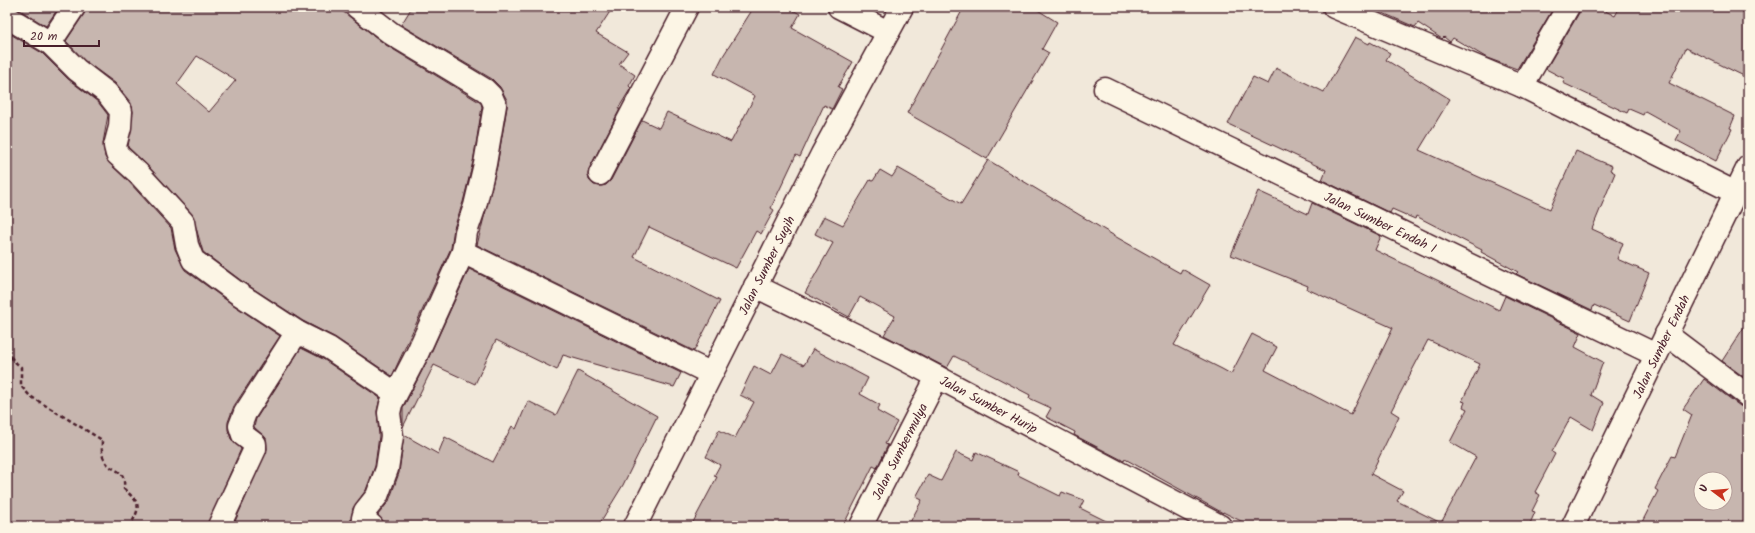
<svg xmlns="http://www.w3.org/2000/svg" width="1755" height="533" viewBox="0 0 1755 533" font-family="Kalam,sans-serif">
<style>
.building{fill:#c7b6af;stroke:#4a1f2b;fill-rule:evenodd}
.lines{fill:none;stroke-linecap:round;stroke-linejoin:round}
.minor-casing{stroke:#4a1f2b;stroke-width:25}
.path{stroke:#4a1f2b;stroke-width:2.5;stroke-dasharray:4 3;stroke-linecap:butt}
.minor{stroke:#fcf5e5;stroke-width:22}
.labels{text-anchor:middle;stroke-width:4;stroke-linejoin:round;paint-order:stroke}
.street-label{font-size:13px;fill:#4a1f2b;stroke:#fcf5e5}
</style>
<rect width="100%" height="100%" fill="#f1e8da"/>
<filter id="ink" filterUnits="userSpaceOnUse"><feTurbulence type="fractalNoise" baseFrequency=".025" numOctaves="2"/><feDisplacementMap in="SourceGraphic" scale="8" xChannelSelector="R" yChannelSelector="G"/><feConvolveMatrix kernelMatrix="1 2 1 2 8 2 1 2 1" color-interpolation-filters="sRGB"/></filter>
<g filter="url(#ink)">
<g class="building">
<polygon points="15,7 59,7 46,26"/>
<path d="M86 7H337L386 45 481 103 482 107 473 162 463 202 454 228 451 248 392 376 336 338 303 321 243 282 203 252 192 214 147 165 128 147 133 112 131 103 115 83 85 61 66 41 84 14ZM197 56 236 80 209 112 177 84Z"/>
<polygon points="412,7 613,7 596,33 628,52 619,64 635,75 629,86 631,88 618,109 620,109 589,169 588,175 589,180 594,185 600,186 606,185 611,180 642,120 659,128 667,112 731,142 755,96 714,74 723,56 754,7 787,7 800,14 792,28 853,62 838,87 842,89 832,109 824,105 800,157 796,155 771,208 774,210 761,234 756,231 736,268 649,227 634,257 720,301 694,351 477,245 497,166 507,107 507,100 500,87 492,79 401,25"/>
<polygon points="964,7 1033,7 1057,22 1042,49 1049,53 987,159 907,113"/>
<polygon points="1369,7 1554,7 1517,69 1487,58 1453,38 1450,42 1444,37 1442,39 1418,23 1415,27"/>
<polygon points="1580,7 1598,7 1615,16 1620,7 1748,7 1748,78 1686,48 1669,83 1735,116 1730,128 1732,129 1716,161 1676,140 1681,131 1645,111 1643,115 1629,109 1627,113 1563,83 1565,79 1546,69 1579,13"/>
<polygon points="7,32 42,53 68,79 98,102 108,115 103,143 105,157 109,163 129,182 171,228 175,249 185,270 229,302 280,336 234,406 228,422 228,430 231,439 241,449 207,526 7,526"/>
<polygon points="1355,37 1369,44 1370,42 1390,53 1386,60 1450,99 1419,150 1550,209 1576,151 1612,166 1610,170 1615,173 1592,229 1623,243 1617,259 1649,273 1630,321 1594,305 1592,310 1516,274 1518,272 1481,252 1482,250 1476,247 1416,216 1415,219 1392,209 1390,213 1322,180 1326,170 1228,124 1253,77 1268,84 1276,68 1324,92"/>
<path d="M988 160 1118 238 1180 273 1182 269 1210 285 1174 345 1222 369 1231 374 1252 334 1277 347 1265 370 1351 415 1393 328 1307 289 1308 286 1231 255 1258 191 1308 214 1312 203 1381 236 1375 250 1499 310 1505 296 1581 333 1575 347 1603 362 1591 395 1604 403 1593 430 1571 417 1552 452 1555 454 1535 492 1540 495 1532 511 1535 512 1529 526H1251L1223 512V513L1125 459 1124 461 1074 435 1075 432 1046 417 1051 408 1029 398 1030 395 986 372 954 356 947 368 884 335 895 316 860 297 849 317 805 293 833 243 815 234 824 216 843 225 870 180 873 181 880 170 892 177 898 168 961 204ZM1428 340 1480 364 1462 401 1465 402 1463 407 1467 409 1450 442 1476 457 1441 523 1397 501 1403 491 1371 474 1399 416 1391 411Z"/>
<polygon points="469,269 681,373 674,387 563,355 557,370 496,340 475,384 434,365 403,427 403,408 428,359"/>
<polygon points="1748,321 1748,380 1722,361"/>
<polygon points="301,348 323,359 380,398 377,411 379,436 375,466 366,490 353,508 351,521 354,526 233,526 267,449 266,438 254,427 256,419"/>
<polygon points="813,349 868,378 860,394 880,405 877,411 897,422 885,444 888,445 877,468 873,466 843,526 691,526 717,477 714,476 720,465 706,457 719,430 735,438 754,402 740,395 754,366 771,375 782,354 804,365"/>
<polygon points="578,371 657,416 623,485 598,526 384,526 384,522 378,515 389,501 399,473 404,435 438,454 445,437 493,462 512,426 516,429 528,401 556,415"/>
<path d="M1704 379 1740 406 1748 408V526H1640L1658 491 1655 489 1672 456 1675 457 1692 415 1683 409ZM1701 479H1725V503H1701Z"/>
<polygon points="956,452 973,460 976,452 1019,472 1018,475 1060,496 1062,492 1084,500 1080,508 1116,526 908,526 922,500 916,497 928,475 941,481"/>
</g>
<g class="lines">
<defs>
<g id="minor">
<polyline points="357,7 392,34 485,90 491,96 495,105 485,164 475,206 466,232 463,252 417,354 391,404 389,413 392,436 387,469 377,496 365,511 363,518 372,526"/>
<polyline points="839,7 888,32"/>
<polyline points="1334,7 1522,86 1736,193"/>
<polyline points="7,17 50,43 77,70 107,93 121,111 120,127 115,146 117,154 138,173 183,222 187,245 193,260 236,292 297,332 329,348 395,393"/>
<polyline points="50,43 74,7"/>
<polyline points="1522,86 1568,7"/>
<path id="s1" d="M1105 89 1656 355"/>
<polyline points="600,174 687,7"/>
<polyline points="463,252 710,373"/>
<path id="s2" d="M755 286 892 353 1220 526"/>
<polyline points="1666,334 1748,396"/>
<polyline points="219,526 255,449 255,444 243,435 240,426 245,413 297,332"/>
<path id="s3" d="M635 526 822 154 902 7"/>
<path id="s4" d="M861 526 937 377"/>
<path id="s5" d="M1573 526 1748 167"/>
</g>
</defs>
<use href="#minor" class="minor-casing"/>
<path class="path" d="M7 336C8 353 8 357 21 367V386L30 396 102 440C102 445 101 454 104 459 112 475 126 465 124 489 141 504 141 506 130 526"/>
<use href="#minor" class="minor"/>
</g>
</g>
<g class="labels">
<g class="street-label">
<text dy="5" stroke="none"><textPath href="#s1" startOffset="306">Jalan Sumber Endah I</textPath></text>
<text dy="5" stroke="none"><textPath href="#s3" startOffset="292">Jalan Sumber Sugih</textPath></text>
<text dy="5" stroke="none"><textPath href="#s5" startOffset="200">Jalan Sumber Endah</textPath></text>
<text dy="5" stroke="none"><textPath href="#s2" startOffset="262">Jalan Sumber Hurip</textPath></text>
<text dy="5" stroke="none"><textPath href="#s4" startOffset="84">Jalan Sumbermulya</textPath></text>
</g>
</g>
<rect width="1755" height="533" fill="none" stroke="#fcf5e5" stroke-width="24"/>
<rect x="12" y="12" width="1731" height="509" fill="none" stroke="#4a1f2b" stroke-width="1.5" filter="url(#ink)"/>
<g transform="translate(1713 491) rotate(286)"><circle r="19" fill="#fcf5e5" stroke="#b59f9b"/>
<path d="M0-3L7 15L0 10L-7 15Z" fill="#c8321e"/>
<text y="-6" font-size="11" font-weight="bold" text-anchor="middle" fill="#4a1f2b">U</text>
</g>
<path d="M24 40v6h75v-6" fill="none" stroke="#4a1f2b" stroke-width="2"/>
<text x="30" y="40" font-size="12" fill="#4a1f2b" stroke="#fcf5e5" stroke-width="3" paint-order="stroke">20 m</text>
</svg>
